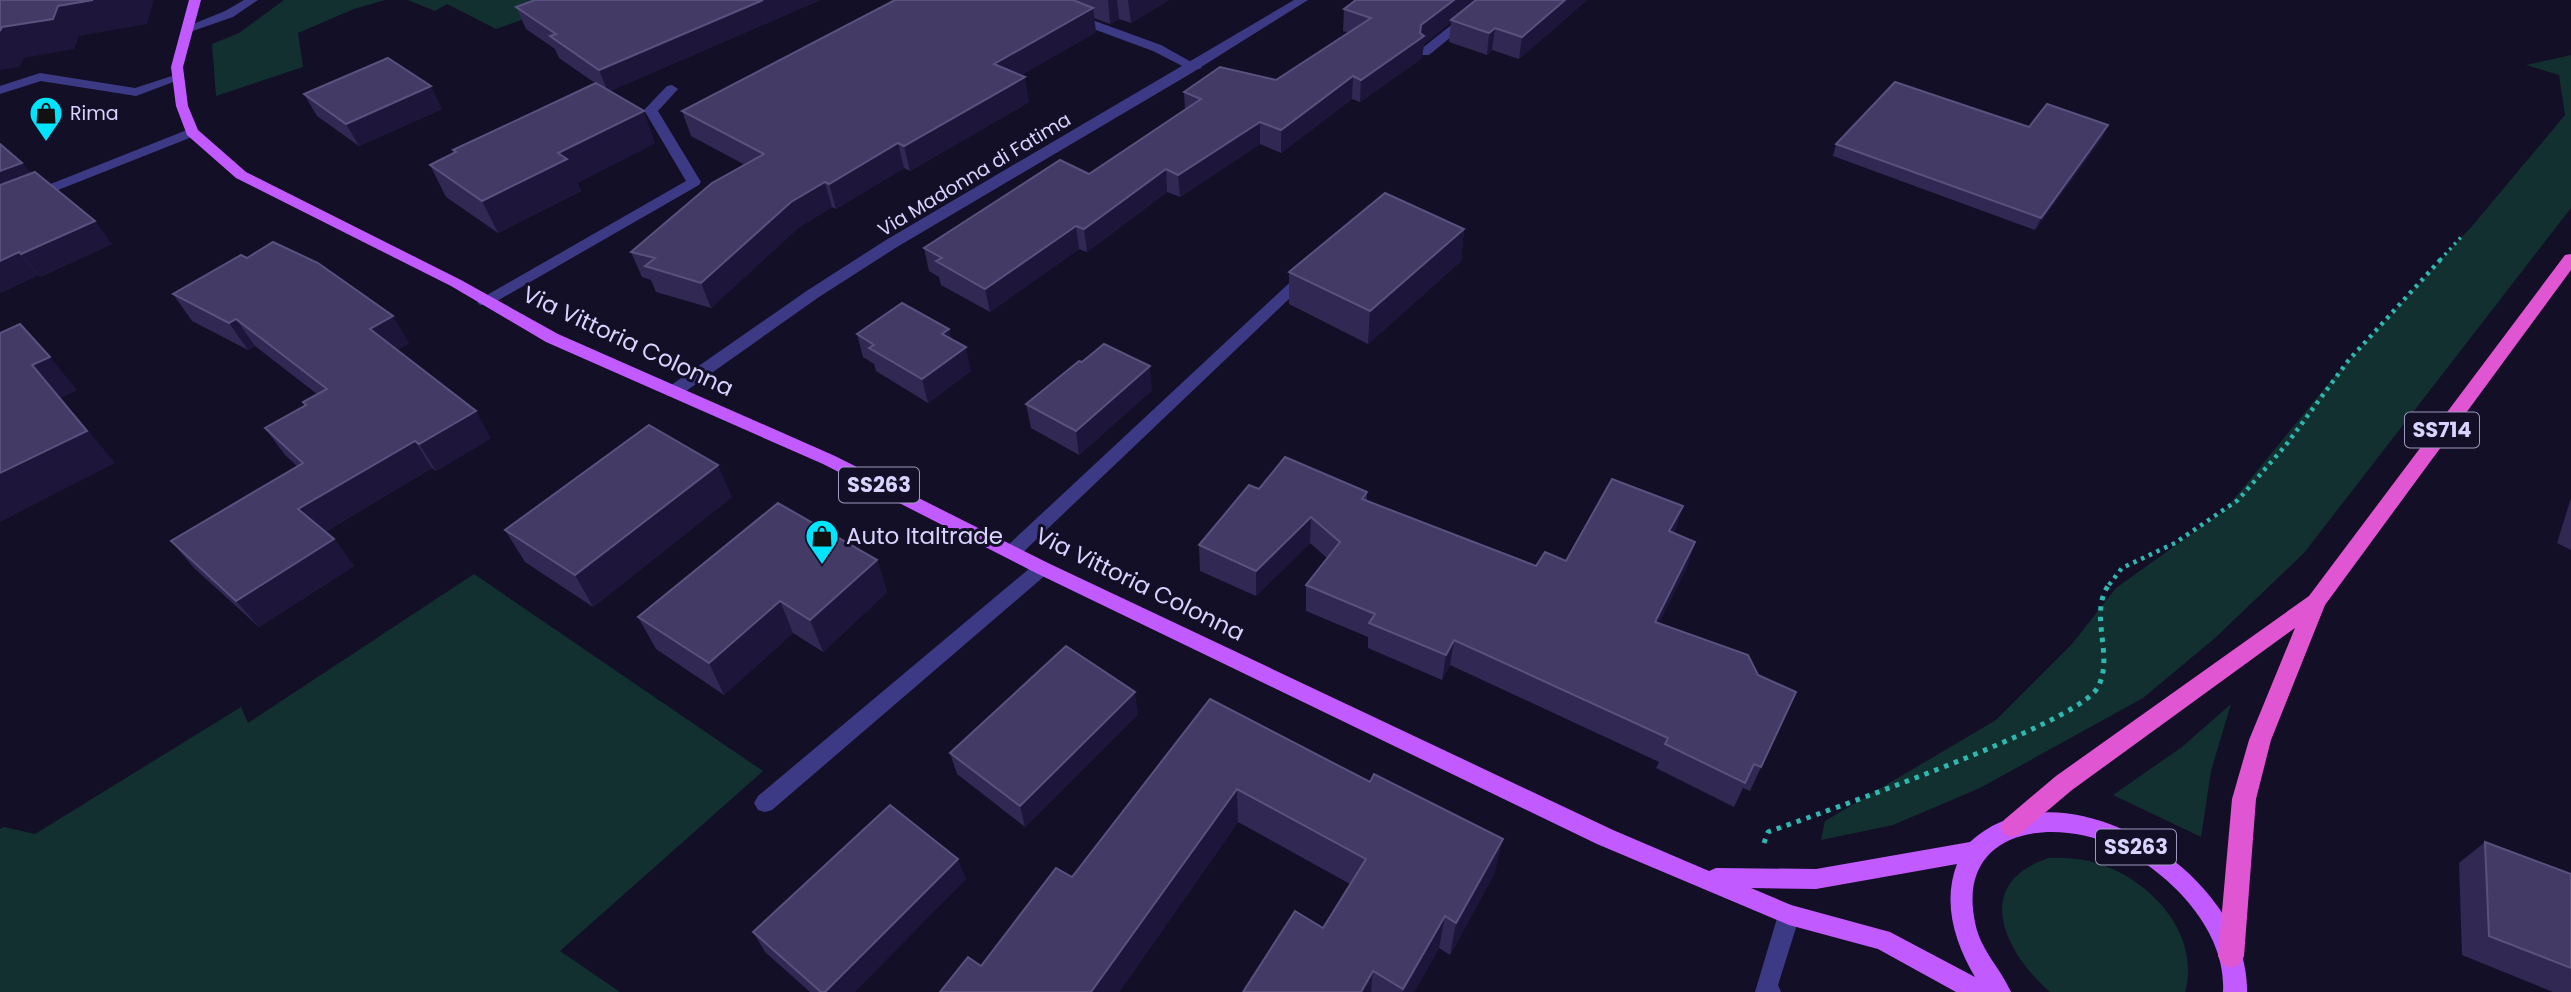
<svg xmlns="http://www.w3.org/2000/svg" width="2571" height="992" viewBox="0 0 2571 992" font-family="Poppins,sans-serif">
<style>
.green{fill:#12302f}
.lines{fill:none;stroke-linecap:round;stroke-linejoin:round}
.path-far2{stroke:#2fb8b0;stroke-width:3.5;stroke-dasharray:2.5 4.5;stroke-linecap:butt}
.path-far1{stroke:#2fb8b0;stroke-width:4.5;stroke-dasharray:3.5 5;stroke-linecap:butt}
.path{stroke:#2fb8b0;stroke-width:5;stroke-dasharray:4.5 6;stroke-linecap:butt}
.service{fill:#3d3a85;fill-rule:evenodd}
.minor{fill:#3d3a85;fill-rule:evenodd}
.primary{fill:#c25bff;fill-rule:evenodd}
.trunk{fill:#e055d1;fill-rule:evenodd}
.wall{fill:#312854}
.shaded-wall{fill:#1d163a}
.building{fill:#433a66;stroke:#5a527e;stroke-width:2}
.labels{text-anchor:middle;stroke-width:6;stroke-linejoin:round;paint-order:stroke}
.far-poi-label{font-size:19px;fill:#d9d4ff;stroke:#130f26;text-anchor:start}
.far-street-label{font-size:19px;fill:#d9d4ff;stroke:#130f26}
.shield{fill:#130f26;stroke:#9e99be;stroke-width:2}
.shield-label{font-size:21px;font-weight:bold;fill:#d9d4ff}
.street-label{font-size:23px;fill:#d9d4ff;stroke:#130f26}
.poi-label{font-size:23px;fill:#d9d4ff;stroke:#130f26;text-anchor:start}
</style>
<rect width="100%" height="100%" fill="#130f26"/>
<g class="green">
<polygon points="284,0 385,0 354,9 298,33 303,67 216,96 212,44 239,33"/>
<polygon points="408,0 535,0 555,8 496,29 447,4 435,11"/>
<polygon points="2571,55 2571,208 2304,553 2215,638 2143,698 1980,788 1893,825 1821,840 1825,821 1996,720 2072,644 2116,588 2225,510 2333,378 2473,225 2565,115 2559,75 2526,65"/>
<polygon points="474,574 763,771 560,951 620,992 0,992 0,829 4,827 35,834 241,707 248,723"/>
<polygon points="2231,704 2211,771 2201,837 2113,795 2182,747"/>
<path d="M2049 858C2067 858 2084 858 2102 865 2153 882 2201 936 2185 992H2050C2004 952 1971 883 2049 858Z"/>
</g>
<g class="lines">
<polyline class="path-far2" points="2440,260 2463,235"/>
<polyline class="path-far1" points="2109,585 2122,568 2175,543 2238,500 2286,445 2348,361 2442,258"/>
<path class="path" d="M1764 843 1768 832C1820 813 2079 724 2098 687 2115 655 2087 613 2110 583"/>
<g class="service">
<polygon points="1483,0 1496,0 1429,55 1421,55 1421,49"/>
<polygon points="1073,13 1161,45 1202,68 1192,71 1153,51 1069,20 1067,17"/>
<polygon points="40,73 135,88 178,74 184,78 136,96 41,81 0,94 0,86"/>
<polygon points="672,85 678,89 658,111 701,182 699,185 490,305 480,305 477,302 480,299 686,181 644,110 667,86"/>
<polygon points="1306,270 1311,272 1313,275 1311,278 1019,556 1007,556 1004,551 1007,546 1301,272"/>
<polygon points="1042,561 1048,563 1051,568 1048,573 772,810 765,812 758,810 754,803 758,796 1036,563"/>
</g>
<g class="minor">
<polygon points="244,0 258,0 233,17 187,33 181,29 225,11"/>
<polygon points="1294,0 1308,0 1190,74 897,247 819,297 679,396 667,396 665,392 667,388 808,290 886,240"/>
<polygon points="192,128 199,132 197,135 0,213 0,204"/>
<polygon points="1789,905 1797,908 1800,915 1778,985 1781,992 1755,992 1778,915 1781,908"/>
</g>
<path class="primary" d="M189 0H201L183 67 188 106 198 130 246 172 461 280 558 334 835 456 1048 563 1613 830 1709 871 1716 868 1816 869 1970 842C2063 755 2251 876 2247 992H2223C2227 929 2168 871 2115 846 2050 816 1956 831 1975 922 1980 950 2000 967 2011 992H1956L1878 949 1789 925 1597 844 1036 573 823 464 546 342 451 286 236 178 187 135 176 106 171 67ZM1957 864C1942 903 1955 943 1975 977L1890 932 1791 905 1751 888 1816 889Z"/>
<polygon class="trunk" points="2571,254 2571,270 2325,605 2271,740 2256,799 2244,956 2240,964 2231,968 2222,964 2218,956 2232,799 2249,740 2295,628 2072,790 2020,834 2012,837 2004,834 2000,827 2004,820 2056,776 2309,596 2565,255"/>
</g>
<g class="wall">
<polygon points="535,0 820,0 610,91 655,143 577,183 581,191 498,233 446,197 430,165 455,153 453,150 595,83 559,58 555,49 526,29 516,7"/>
<polygon points="895,0 1169,0 1131,23 1119,19 1110,24 1094,18 1096,32 1021,75 1029,102 910,171 904,168 836,209 832,207 798,228 711,308 656,292 651,280 642,277 631,252 745,165 691,136 682,111"/>
<polygon points="1353,0 1587,0 1519,59 1492,50 1487,55 1449,42 1451,22 1424,44 1422,58 1360,102 1352,99 1281,153 1260,144 1180,197 1167,192 1087,252 1079,249 990,312 941,285 939,277 929,271 924,248 1089,174 1185,110 1184,92 1276,80 1349,33 1343,31 1344,9 1353,2"/>
<polygon points="304,94 442,109 359,146 317,116"/>
<polygon points="2029,127 2103,137 2035,230 1833,156 1836,144"/>
<polygon points="22,163 31,174 112,244 40,277 38,275 0,293"/>
<polygon points="1464,229 1461,261 1368,344 1289,304 1289,272"/>
<polygon points="173,294 409,343 397,350 491,438 436,471 432,468 325,532 334,539 354,566 259,627 194,568 171,541 297,466 285,455 265,428 305,406 303,402 317,394 255,346 248,350 192,321"/>
<polygon points="949,329 951,339 971,371 928,403 876,371 874,364 863,357 857,334"/>
<polygon points="1152,390 1079,455 1031,428 1026,404"/>
<polygon points="1259,489 1367,492 1367,501 1536,566 1566,561 1674,533 1695,542 1687,567 1659,623 1758,675 1796,692 1750,791 1743,788 1734,807 1656,768 1659,762 1450,665 1442,680 1368,648 1368,637 1306,611 1306,585 1327,558 1310,543 1256,596 1200,571 1199,545"/>
<polygon points="732,497 593,607 525,562 505,530"/>
<polygon points="2571,498 2571,550 2557,543"/>
<polygon points="877,560 887,592 823,652 793,633 724,695 656,649 638,617"/>
<polygon points="1210,699 1495,872 1450,955 1439,948 1414,992 1243,992 1323,928 1350,884 1238,822 1119,992 940,992 981,966 1072,877"/>
<polygon points="1138,714 1025,827 957,774 950,753"/>
<polygon points="2485,842 2571,874 2571,992 2553,992 2462,955 2459,863"/>
<polygon points="966,879 854,992 810,992 765,952 753,932"/>
</g>
<g class="shaded-wall">
<polygon points="93,0 154,0 147,24 79,36 74,49 24,58 20,67 0,70 0,31 2,27 58,6"/>
<polygon points="763,0 820,0 608,92 599,70"/>
<polygon points="1108,0 1117,0 1119,19 1110,24"/>
<polygon points="1128,0 1169,0 1131,23"/>
<polygon points="1454,0 1479,0 1451,20 1451,22 1424,44 1422,58 1360,102 1361,80 1421,25"/>
<polygon points="1565,0 1587,0 1519,59 1522,37"/>
<polygon points="1093,8 1096,32 998,88 994,64"/>
<polygon points="1495,28 1492,50 1487,55 1489,33"/>
<polygon points="1353,76 1352,99 1281,153 1281,130"/>
<polygon points="1025,77 1029,102 910,171 904,146"/>
<polygon points="431,86 442,109 359,146 346,124"/>
<polygon points="644,111 655,143 577,183 581,191 498,233 482,201 558,153"/>
<polygon points="1260,122 1260,144 1180,197 1178,175"/>
<polygon points="2108,125 2103,137 2035,230 2041,218"/>
<polygon points="898,143 904,168 836,209 829,184"/>
<polygon points="22,163 40,185 0,201 0,171"/>
<polygon points="1166,169 1167,192 1087,252 1084,229"/>
<polygon points="825,182 832,207 798,228 711,308 701,283 791,202"/>
<polygon points="95,221 112,244 40,277 21,254"/>
<polygon points="1076,226 1079,249 990,312 985,289"/>
<polygon points="1464,229 1461,261 1368,344 1370,311"/>
<polygon points="19,252 38,275 0,293 0,261"/>
<polygon points="393,316 409,343 387,356 370,329"/>
<polygon points="236,319 255,346 248,350 229,323"/>
<polygon points="949,329 954,352 942,334"/>
<polygon points="966,347 971,371 928,403 922,379"/>
<polygon points="50,357 77,390 61,398 115,463 0,522 0,473 32,365"/>
<polygon points="1150,366 1152,390 1079,455 1076,431"/>
<polygon points="476,411 491,438 436,471 419,444"/>
<polygon points="415,441 432,468 318,536 298,509"/>
<polygon points="718,465 732,497 593,607 575,575"/>
<polygon points="1683,506 1675,532 1662,557 1669,531"/>
<polygon points="1311,517 1310,543 1256,596 1256,571"/>
<polygon points="334,539 354,566 259,627 236,601"/>
<polygon points="1695,542 1687,567 1647,647 1655,622"/>
<polygon points="877,560 887,592 823,652 810,620"/>
<polygon points="780,601 793,633 724,695 709,663"/>
<polygon points="1454,640 1450,665 1442,680 1446,655"/>
<polygon points="1135,692 1138,714 1025,827 1020,806"/>
<polygon points="1237,789 1238,822 1119,992 1091,992"/>
<polygon points="1503,839 1495,872 1450,955 1456,923"/>
<polygon points="958,859 966,879 854,992 825,992"/>
<polygon points="1445,916 1439,948 1414,992 1403,992 1403,989"/>
<polygon points="1373,971 1371,992 1361,992"/>
</g>
<g class="building">
<polygon points="0,0 93,0 58,6 53,19 2,27 0,31"/>
<polygon points="535,0 763,0 599,70 550,36 556,34 516,7"/>
<polygon points="895,0 1073,0 1093,8 994,64 1025,77 904,146 898,143 829,184 825,182 791,202 701,283 645,266 655,258 631,252 712,183 764,154 682,111"/>
<polygon points="1356,0 1454,0 1421,25 1420,33 1424,36 1361,80 1353,76 1281,130 1260,122 1178,175 1166,169 1084,229 1076,226 985,289 936,261 942,258 924,248 1060,160 1089,174 1201,99 1184,92 1220,67 1276,80 1371,18 1344,9"/>
<polygon points="1476,0 1565,0 1522,37 1495,28 1489,33 1451,20"/>
<polygon points="388,58 431,86 346,124 304,94"/>
<polygon points="1895,82 2029,127 2047,104 2108,125 2041,218 1836,144"/>
<polygon points="596,83 644,111 558,153 567,159 482,201 430,165 456,152 453,150"/>
<polygon points="0,144 22,163 0,171"/>
<polygon points="35,172 95,221 21,254 19,252 0,261 0,185"/>
<polygon points="1385,193 1464,229 1370,311 1289,272"/>
<polygon points="273,242 318,263 393,316 370,329 476,411 419,444 415,441 298,509 334,539 236,601 171,541 303,463 265,428 306,405 303,402 327,389 236,319 229,323 173,294 241,255 247,258"/>
<polygon points="902,303 949,329 942,334 966,347 922,379 869,348 874,345 857,334"/>
<polygon points="20,324 50,357 32,365 87,431 0,473 0,333"/>
<polygon points="1104,344 1150,366 1076,431 1026,404 1079,361 1082,362"/>
<polygon points="649,425 718,465 575,575 505,530"/>
<polygon points="1285,457 1367,492 1362,499 1536,566 1545,552 1566,561 1612,479 1683,506 1669,531 1695,542 1655,622 1748,655 1758,675 1796,692 1761,767 1754,764 1745,783 1665,744 1668,738 1454,640 1446,655 1369,623 1375,614 1306,585 1340,542 1311,517 1256,571 1199,545 1249,485 1259,489"/>
<polygon points="778,503 877,560 810,620 780,601 709,663 638,617"/>
<polygon points="1066,646 1135,692 1020,806 950,753"/>
<polygon points="1210,699 1370,782 1374,774 1503,839 1456,923 1445,916 1403,989 1373,971 1361,992 1243,992 1295,911 1323,928 1366,859 1237,789 1091,992 940,992 968,957 981,966 1056,868 1072,877"/>
<polygon points="890,805 958,859 825,992 821,992 753,932"/>
<polygon points="2485,842 2571,874 2571,968 2489,936"/>
</g>
<defs>
<symbol id="shop-pin" viewBox="-11 -11 22 30"><path d="M0 17L-7.5 6A9.5 9.5 0 1 1 7.5 6Z" fill="#00e5ff" stroke="#130f26"/><path d="M-5-2.5h2.3a2.7 3.5 0 0 1 5.4 0H5L5.5 6h-11ZM-1.5-2.5h3a1.5 2.3 0 0 0-3 0Z" fill="#111"/></symbol>
</defs>
<g fill-rule="evenodd">
<use href="#shop-pin" x="27" y="94" width="38" height="52"/>
<use href="#shop-pin" x="803" y="517" width="38" height="52"/>
</g>
<g class="labels">
<g class="far-poi-label">
<text x="70" y="120">Rima</text>
</g>
<g class="far-street-label">
<text transform="translate(974 174) rotate(-31)" y="7">Via Madonna di Fatima</text>
</g>
<g class="shield">
<rect x="2405" y="412.5" width="74" height="35" rx="5"/>
<rect x="839" y="467.5" width="80" height="35" rx="5"/>
<rect x="2096" y="829.5" width="80" height="35" rx="5"/>
</g>
<g class="shield-label">
<text x="2442" y="437">SS714</text>
<text x="879" y="492">SS263</text>
<text x="2136" y="854">SS263</text>
</g>
<g class="street-label">
<text transform="translate(628 341) rotate(25)" y="8">Via Vittoria Colonna</text>
<text transform="translate(1140 584) rotate(26)" y="8">Via Vittoria Colonna</text>
</g>
<g class="poi-label">
<text x="846" y="544">Auto Italtrade</text>
</g>
</g>
</svg>
